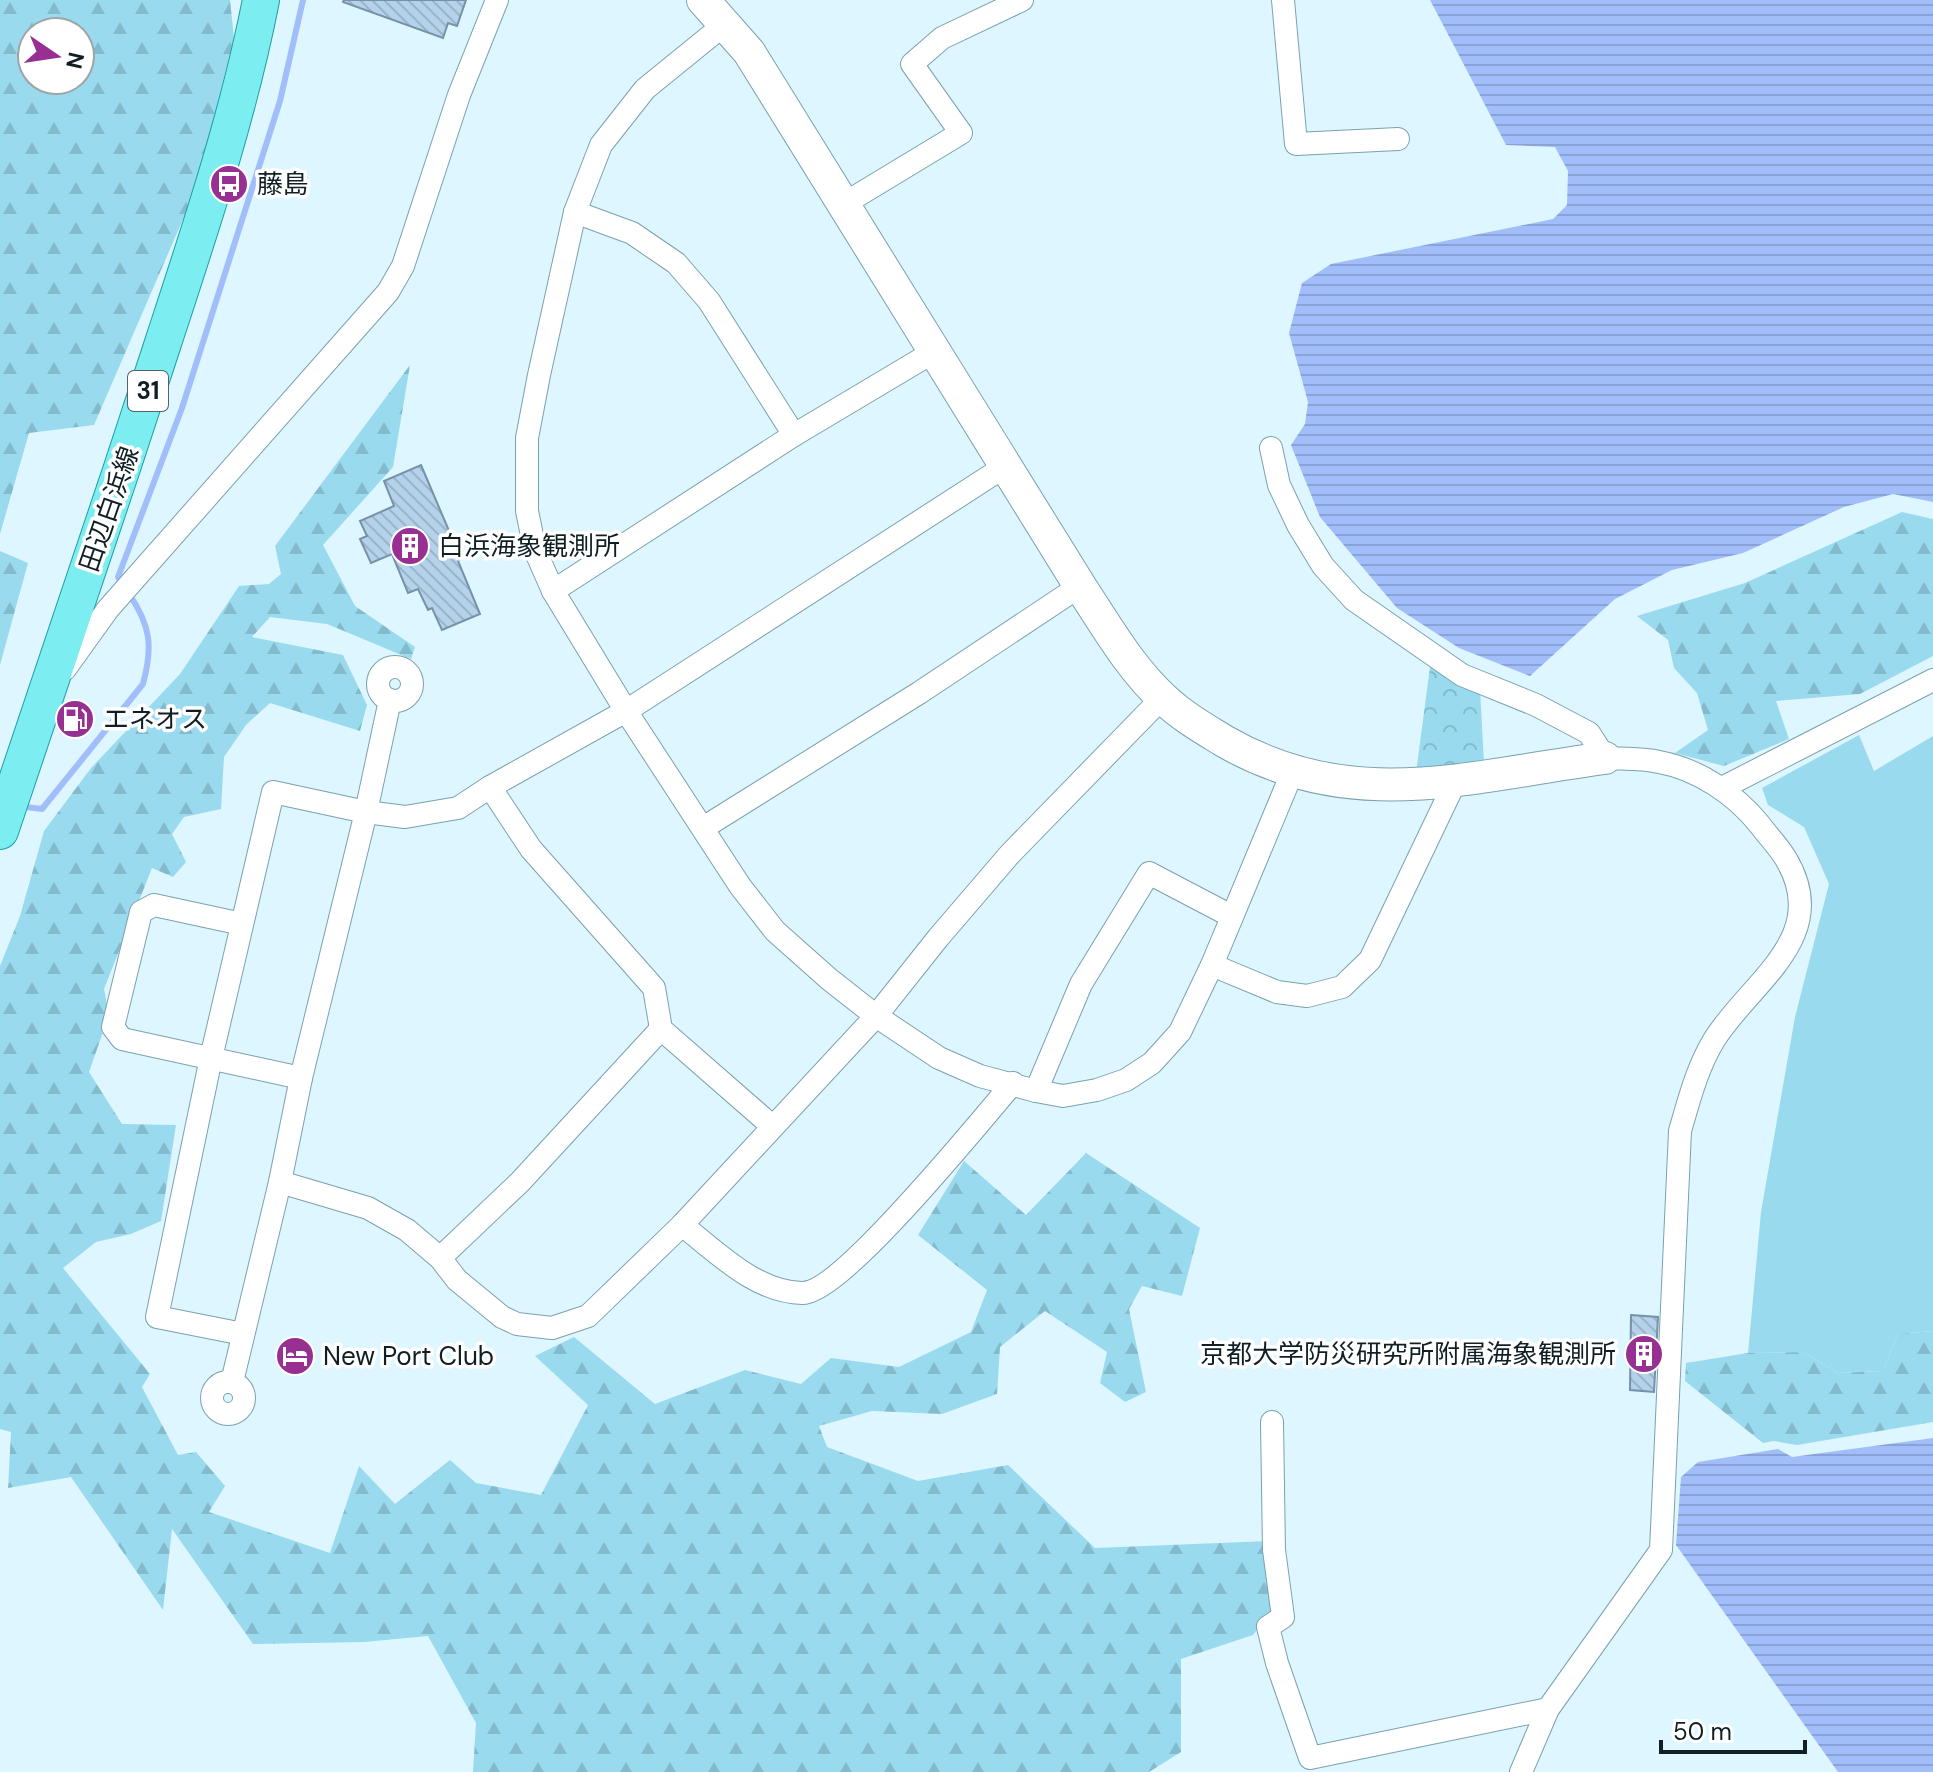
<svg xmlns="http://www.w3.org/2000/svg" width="1933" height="1772" viewBox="0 0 1933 1772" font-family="'DM Sans','Noto Sans JP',sans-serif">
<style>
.grass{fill:#99daef}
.forest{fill:url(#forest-firs);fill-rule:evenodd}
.park{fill:url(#park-crowns)}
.water{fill:url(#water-rules)}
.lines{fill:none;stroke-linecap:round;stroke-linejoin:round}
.stream{stroke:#a1befa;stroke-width:6}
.building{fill:url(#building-back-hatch);stroke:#7592a8;stroke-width:2}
.street-casing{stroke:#7aa1ae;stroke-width:24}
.secondary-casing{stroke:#7aa1ae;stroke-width:34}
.primary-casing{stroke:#1d9ea3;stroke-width:38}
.street{stroke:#fff;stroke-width:22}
.secondary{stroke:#fff;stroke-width:32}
.primary{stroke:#7ceef1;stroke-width:36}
.labels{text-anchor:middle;stroke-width:7;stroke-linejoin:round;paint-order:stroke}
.shield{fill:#fff;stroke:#576266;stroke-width:2}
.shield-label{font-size:24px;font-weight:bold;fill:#0f1f24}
.poi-label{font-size:26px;fill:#0f1f24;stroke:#fff;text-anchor:start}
.street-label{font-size:26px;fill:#0f1f24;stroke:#fff}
</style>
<defs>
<pattern id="forest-firs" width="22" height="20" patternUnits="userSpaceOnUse" patternTransform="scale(2)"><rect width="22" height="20" fill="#99daef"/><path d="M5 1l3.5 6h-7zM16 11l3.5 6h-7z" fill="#83bbcd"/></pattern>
<pattern id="park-crowns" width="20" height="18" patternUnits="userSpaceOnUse" patternTransform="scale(2)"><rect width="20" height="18" fill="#99daef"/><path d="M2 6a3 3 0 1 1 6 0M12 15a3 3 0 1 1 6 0" fill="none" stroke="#83bbcd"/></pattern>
<pattern id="water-rules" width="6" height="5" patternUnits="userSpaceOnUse" patternTransform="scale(2)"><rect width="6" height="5" fill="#a1befa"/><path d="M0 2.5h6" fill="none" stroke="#89a3d6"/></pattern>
<pattern id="building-back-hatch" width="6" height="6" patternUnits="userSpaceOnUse" patternTransform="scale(2)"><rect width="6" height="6" fill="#b4d2ea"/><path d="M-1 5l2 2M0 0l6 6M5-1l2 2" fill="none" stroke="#9ab4c9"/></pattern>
</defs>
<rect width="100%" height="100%" fill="#def6ff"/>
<polygon class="grass" points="1859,735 1874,771 1933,736 1933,1331 1898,1334 1883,1371 1838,1373 1804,1352 1748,1353 1761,1212 1795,1017 1829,884 1804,827 1768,805 1762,788"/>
<g class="forest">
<path d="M0 0H230L234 38 196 189 94 425 29 433 0 534ZM32 32H80V80H32Z"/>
<polygon points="410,365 393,467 323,545 355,606 415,647 411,659 327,624 270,617 252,637 343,655 367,705 360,731 270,703 246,725 224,757 221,809 184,817 172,834 186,862 173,877 152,868 104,989 109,1015 89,1072 122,1124 176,1125 161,1221 131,1234 96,1242 63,1268 150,1374 142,1387 178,1455 196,1452 225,1486 209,1512 330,1553 359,1466 395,1504 450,1460 476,1483 541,1495 588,1405 535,1356 574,1337 655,1404 745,1370 801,1384 831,1358 899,1367 971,1332 987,1290 918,1235 964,1161 1026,1215 1086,1153 1200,1228 1182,1296 1142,1286 1129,1309 1146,1392 1125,1402 1100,1383 1107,1352 1045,1311 1000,1347 997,1394 942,1414 872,1411 819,1426 827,1447 918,1481 1008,1465 1095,1548 1269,1541 1279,1616 1262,1623 1253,1635 1181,1659 1181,1752 1149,1772 473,1772 476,1723 428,1636 364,1642 253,1644 172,1529 163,1610 71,1477 8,1488 11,1432 0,1429 0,966 20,916 44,831 91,768 180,674 239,586 269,584 281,574 275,546"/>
<polygon points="1902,512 1933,519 1933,656 1860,694 1776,701 1789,739 1724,766 1675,753 1708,730 1697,693 1674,668 1668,640 1637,616 1745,583"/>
<polygon points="0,551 28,563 0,665"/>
<polygon points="1933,1331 1933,1422 1797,1445 1774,1441 1763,1443 1685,1381 1686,1363 1748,1353 1804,1352 1838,1373 1883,1371 1898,1334"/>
</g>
<polygon class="park" points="1430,667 1480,689 1484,763 1416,773"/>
<g class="water">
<polygon points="1430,0 1933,0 1933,502 1893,494 1844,507 1743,553 1672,570 1615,599 1530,676 1459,648 1397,608 1320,517 1291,445 1305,424 1308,402 1289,333 1302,283 1331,264 1553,219 1567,205 1568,171 1555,147 1506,145"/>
<polygon points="1933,1438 1933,1772 1838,1772 1676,1545 1681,1477 1698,1462 1778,1449 1792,1457"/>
</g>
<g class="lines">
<g class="stream">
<polyline points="123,584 118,577 182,408 280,101 303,0"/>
<path d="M26 807 42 809 143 684C153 647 151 626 129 594"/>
</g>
</g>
<g class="building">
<polygon points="344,0 466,0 457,26 448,23 443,38 343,2"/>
<polygon points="421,465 461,559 458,561 480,614 442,630 432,608 428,610 418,589 408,593 392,554 371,563 360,539 367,536 360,521 394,506 384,481"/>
<polygon points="1631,1315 1658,1317 1654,1392 1630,1390"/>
</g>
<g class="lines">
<defs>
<g id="street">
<polyline points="1283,0 1296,144 1398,139"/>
<polyline points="725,24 645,89 601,145 575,212 539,375 527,438 527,511 535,550 553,591 626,711 740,886 775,931 829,979 876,1016 939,1058 980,1076 1036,1091 1063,1096 1097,1090 1126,1080 1152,1063 1180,1032 1212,965 1292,773"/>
<polyline points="842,205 961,133 912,64 942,38 1022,0"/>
<polyline points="575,212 632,233 676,263 709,301 794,435"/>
<path d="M1271 448 1279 485 1298 525 1323 566 1354 600 1462 675 1536 705 1589 733 1605 758C1622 759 1642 758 1659 762 1698 769 1735 794 1760 825 1768 836 1779 847 1786 859 1833 937 1750 982 1714 1040 1697 1068 1689 1100 1680 1131L1661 1550 1548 1709 1521 1772"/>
<polyline points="553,591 794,435 935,351"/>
<circle cx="395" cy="684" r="17"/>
<polyline points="65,669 108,609 388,292 403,266 459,95 497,0"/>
<polyline points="490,787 531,849 654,988 661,1029 772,1126"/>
<polyline points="1722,788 1933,680"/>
<polyline points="703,828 919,693 1080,586"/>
<polyline points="242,924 154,905 141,912 113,1027 122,1039 301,1078"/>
<polyline points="1212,965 1277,992 1307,996 1342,987 1370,960 1455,782"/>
<polyline points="1036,1091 1081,984 1149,873 1231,916"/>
<polyline points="280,1182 368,1208 407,1230 440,1258 457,1280 502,1317 517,1324 552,1328 588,1316 682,1225 876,1016 938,938 1010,854 1162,698"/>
<path d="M682 1225C717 1252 755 1292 802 1293 841 1294 982 1119 1013 1083"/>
<polyline points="440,1258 520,1182 661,1029"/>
<polyline points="243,1334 157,1317 211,1058 273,792 366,812 405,817 458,808 490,787 626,711 1004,467"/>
<circle cx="228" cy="1398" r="16"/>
<polyline points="232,1382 280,1182 301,1078 366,812 390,700"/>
<polyline points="1272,1422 1274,1550 1283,1617 1268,1627 1277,1663 1310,1758 1548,1709"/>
</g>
<path id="secondary" d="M703 0 749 52 1080 586C1105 624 1130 668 1164 699 1182 716 1203 728 1224 741 1352 815 1469 776 1605 758"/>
<path id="primary" d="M0 831C55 668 110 506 163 343 200 230 238 117 261 0"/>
</defs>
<use href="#street" class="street-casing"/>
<use href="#secondary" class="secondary-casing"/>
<use href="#primary" class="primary-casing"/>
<use href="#street" class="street"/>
<use href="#secondary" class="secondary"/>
<use href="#primary" class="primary"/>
</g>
<defs>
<symbol id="bus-disc" viewBox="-11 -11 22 22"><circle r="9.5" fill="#982f92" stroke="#fff"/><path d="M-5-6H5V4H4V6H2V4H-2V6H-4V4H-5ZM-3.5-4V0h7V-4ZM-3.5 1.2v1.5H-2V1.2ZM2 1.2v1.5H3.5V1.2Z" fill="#fff"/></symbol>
<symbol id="building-disc" viewBox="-11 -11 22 22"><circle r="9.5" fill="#982f92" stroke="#fff"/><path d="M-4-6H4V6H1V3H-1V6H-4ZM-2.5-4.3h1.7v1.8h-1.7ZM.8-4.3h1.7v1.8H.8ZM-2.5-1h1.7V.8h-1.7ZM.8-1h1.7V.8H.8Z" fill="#fff"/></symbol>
<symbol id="fuel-disc" viewBox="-11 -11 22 22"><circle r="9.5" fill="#982f92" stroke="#fff"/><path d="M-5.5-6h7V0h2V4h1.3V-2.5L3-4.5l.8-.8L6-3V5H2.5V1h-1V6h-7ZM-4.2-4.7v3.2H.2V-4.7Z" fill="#fff"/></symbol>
<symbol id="hotel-disc" viewBox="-11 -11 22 22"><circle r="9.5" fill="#982f92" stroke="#fff"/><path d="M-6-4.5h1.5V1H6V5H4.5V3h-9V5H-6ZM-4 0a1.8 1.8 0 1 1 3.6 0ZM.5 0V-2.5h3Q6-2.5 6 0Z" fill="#fff"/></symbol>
</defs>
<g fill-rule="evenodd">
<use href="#bus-disc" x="207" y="162" width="44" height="44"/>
<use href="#building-disc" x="388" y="524" width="44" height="44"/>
<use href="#fuel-disc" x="53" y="697" width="44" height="44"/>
<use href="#building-disc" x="1622" y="1332" width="44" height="44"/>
<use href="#hotel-disc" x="273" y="1334" width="44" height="44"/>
</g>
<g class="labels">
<rect class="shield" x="128" y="371" width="40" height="40" rx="6"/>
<g class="shield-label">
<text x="148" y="399">31</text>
</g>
<g class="poi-label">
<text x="257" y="193">藤島</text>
<text x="438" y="555">白浜海象観測所</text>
<text x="103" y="728">エネオス</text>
<text x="1616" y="1363" text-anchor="end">京都大学防災研究所附属海象観測所</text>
<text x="323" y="1365">New Port Club</text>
</g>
<g class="street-label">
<text transform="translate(109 509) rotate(-71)" y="9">田辺白浜線</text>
</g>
</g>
<g transform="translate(56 56) rotate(103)"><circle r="38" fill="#ffffff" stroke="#9fa5a7" stroke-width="2"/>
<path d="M0-6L14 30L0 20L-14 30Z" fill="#982f92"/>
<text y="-12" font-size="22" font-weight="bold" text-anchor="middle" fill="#0f1f24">N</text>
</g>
<path d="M1661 1740v12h144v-12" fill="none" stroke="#0f1f24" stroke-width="4"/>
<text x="1673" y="1740" font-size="24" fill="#0f1f24" stroke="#ffffff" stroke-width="6" paint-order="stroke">50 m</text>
</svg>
